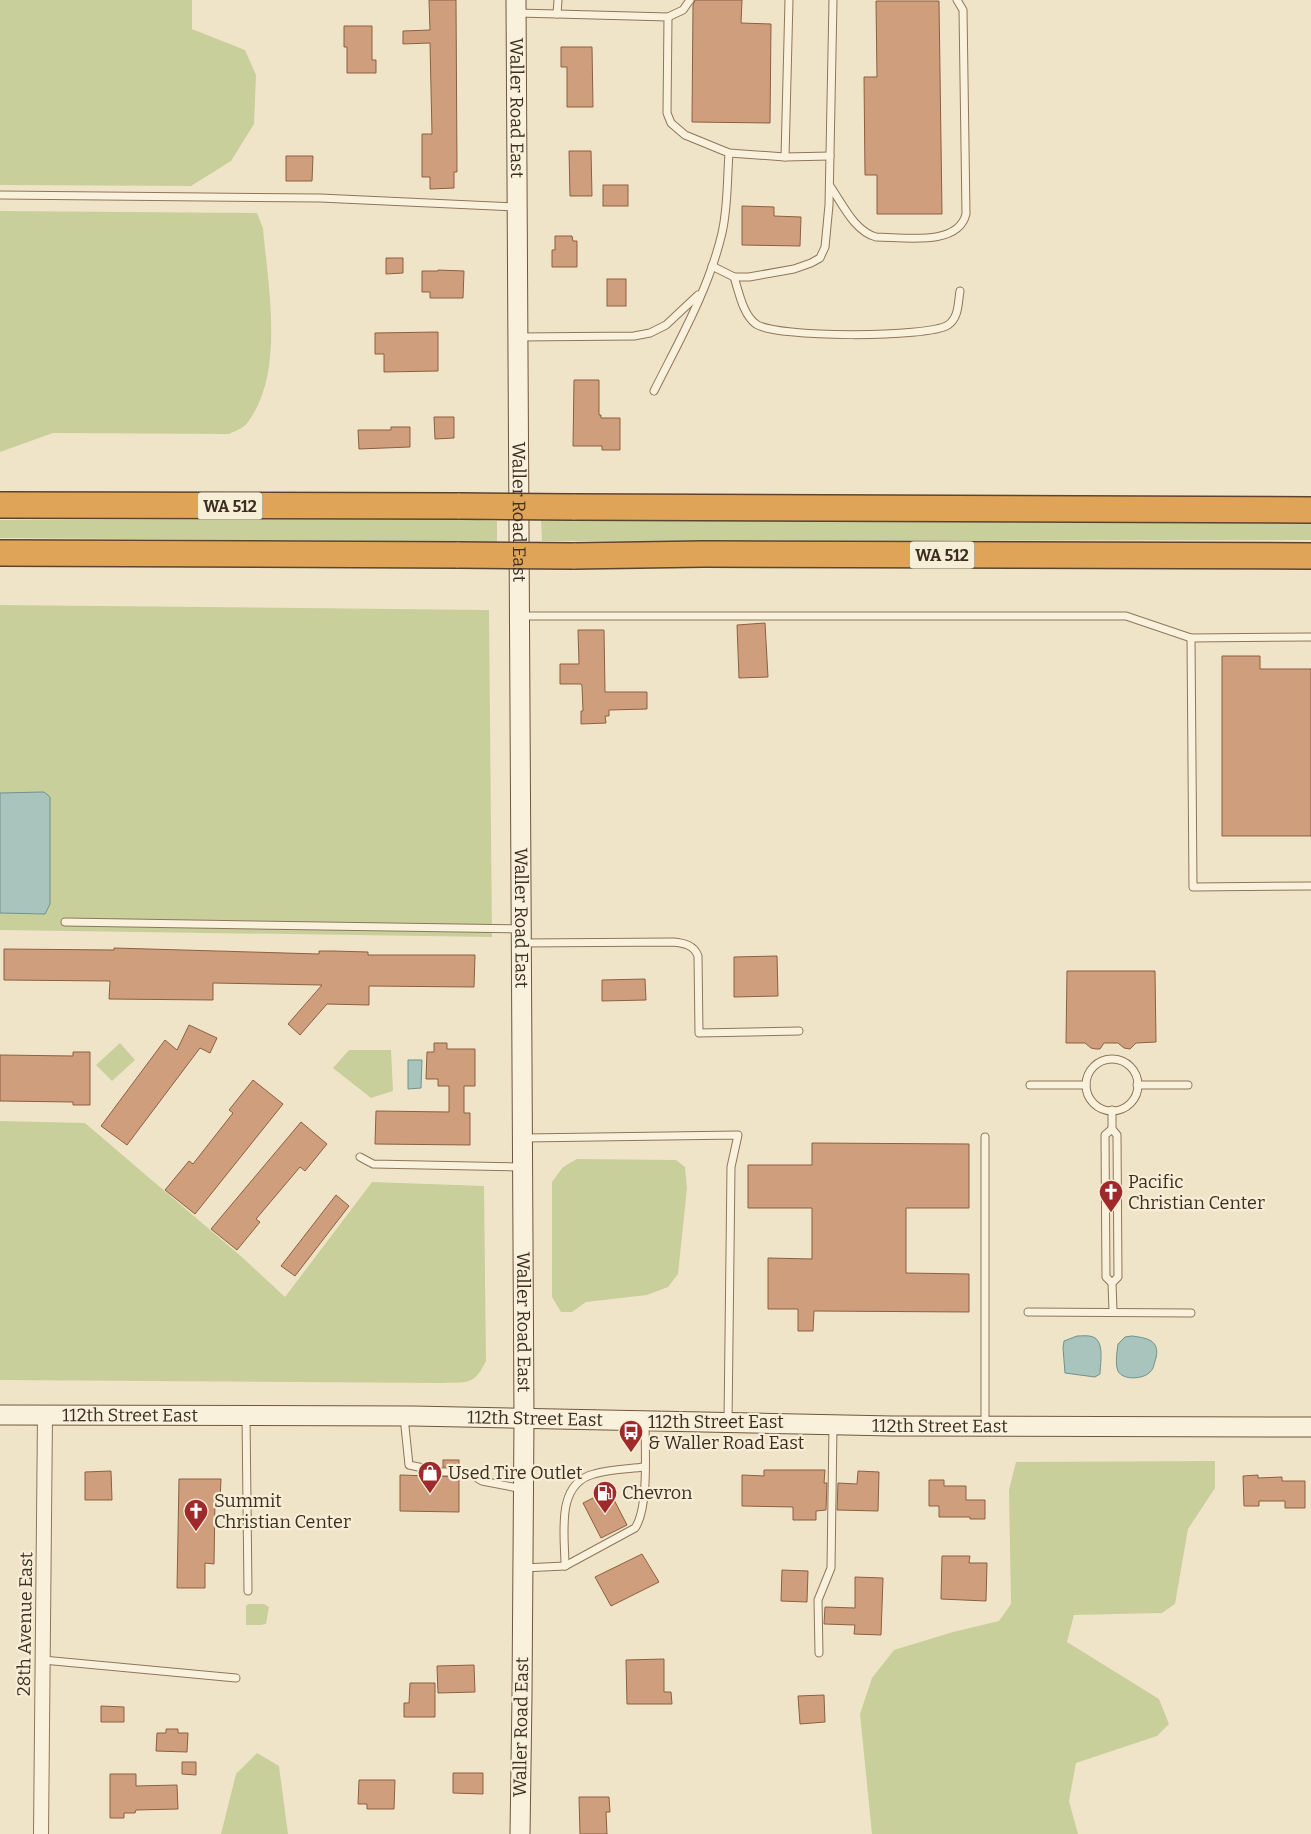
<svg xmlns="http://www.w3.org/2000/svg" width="1311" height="1834" viewBox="0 0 1311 1834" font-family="Bitter,serif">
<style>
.green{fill:#c9cf9b}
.water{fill:#a9c4bc;stroke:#6f938a}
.building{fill:#cf9f7d;stroke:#8d5f41}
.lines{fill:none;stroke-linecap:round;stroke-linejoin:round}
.lane-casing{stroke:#8d765c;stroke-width:9}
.street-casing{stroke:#8d765c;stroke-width:16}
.secondary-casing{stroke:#6f573f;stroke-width:21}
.highway-casing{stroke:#5b4430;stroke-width:28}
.lane{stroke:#faf1dc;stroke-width:7}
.street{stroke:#faf1dc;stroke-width:14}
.secondary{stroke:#faf1dc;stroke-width:19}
.highway{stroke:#e0a458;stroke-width:25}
.highway-bridge-casing{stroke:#5b4430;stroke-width:28;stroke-linecap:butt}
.highway-bridge{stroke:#e0a458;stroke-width:25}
.labels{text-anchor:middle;stroke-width:4.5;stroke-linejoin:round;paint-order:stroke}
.shield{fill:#f7eed8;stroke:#756857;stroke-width:1}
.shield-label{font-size:16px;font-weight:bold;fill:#3d2e20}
.street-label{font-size:18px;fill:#3d2e20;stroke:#f7eed8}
.poi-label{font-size:18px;fill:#3d2e20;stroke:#f7eed8;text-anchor:start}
</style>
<rect width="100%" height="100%" fill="#f0e4c8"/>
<g class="green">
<polygon points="0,0 192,0 192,29 245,50 256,75 254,124 231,161 191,186 0,185"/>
<path d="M0 211 257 213 263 228C268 286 285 373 248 422 244 428 235 431 229 434L53 433 0 452Z"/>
<polygon points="458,519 497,521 497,542 0,538 0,520"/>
<polygon points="541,520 1311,523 1311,540 542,541"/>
<polygon points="0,605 489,610 492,937 0,930 0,913 45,914 44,792 0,793"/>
<polygon points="120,1043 135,1060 112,1081 96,1065"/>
<polygon points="349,1050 391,1050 393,1091 371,1098 333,1068"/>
<path d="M0 1121 85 1123 243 1258 285 1297 372 1182 484 1186 486 1361C474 1386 467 1382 442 1383L0 1380Z"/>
<polygon points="577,1159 676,1160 685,1167 687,1188 678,1274 668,1287 647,1295 586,1302 572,1312 561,1312 552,1297 552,1182 563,1167"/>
<polygon points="1215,1461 1215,1488 1188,1529 1175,1604 1162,1613 1074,1615 1067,1642 1159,1699 1169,1724 1157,1736 1076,1763 1069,1801 1078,1834 872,1834 860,1714 872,1678 894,1650 953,1632 999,1621 1011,1604 1009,1490 1016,1462"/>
<polygon points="248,1604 264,1604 269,1607 266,1624 260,1625 246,1625 246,1606"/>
<polygon points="257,1753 279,1766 288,1834 221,1834 236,1774"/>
</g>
<g class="water">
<polygon points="44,792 50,797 50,904 45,914 0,913 0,793"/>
<polygon points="408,1060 422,1060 421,1088 408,1089"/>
<path d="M1077 1336C1081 1336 1089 1335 1093 1337 1105 1341 1100 1365 1100 1374L1095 1377 1065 1373 1063 1348 1064 1341Z"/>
<path d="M1132 1336C1147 1338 1160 1340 1156 1358 1154 1363 1154 1369 1150 1372 1144 1379 1123 1381 1118 1371 1115 1364 1117 1352 1118 1344L1125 1337Z"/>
</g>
<g class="building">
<polygon points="429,0 456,0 457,172 454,172 454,188 430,189 430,177 422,177 422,134 432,134 430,43 403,44 403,31 430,30"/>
<polygon points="695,0 742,0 741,23 771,24 770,123 692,122 693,5"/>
<polygon points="876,1 939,1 942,214 877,214 877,175 865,175 864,77 877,77"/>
<polygon points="344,26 372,26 372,60 376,60 376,73 347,73 347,47 344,47"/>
<polygon points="561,47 592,47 593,107 567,107 567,67 561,67"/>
<polygon points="569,151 591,151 592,196 570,196"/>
<polygon points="286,156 313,156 312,181 286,181"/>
<rect x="603" y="185" width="25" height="21"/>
<polygon points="742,206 774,207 774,216 801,217 800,246 742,245"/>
<polygon points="555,236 572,236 573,241 577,241 577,267 552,267 552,250 555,250"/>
<polygon points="386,258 403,258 403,273 386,274"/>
<polygon points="438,270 464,271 463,298 430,298 430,292 422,292 422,271 438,271"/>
<rect x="607" y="279" width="19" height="27"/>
<polygon points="438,332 438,371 384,372 384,354 375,354 375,333"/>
<polygon points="574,380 599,380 599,415 601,415 601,418 620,418 620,450 602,450 602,446 573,446"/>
<polygon points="434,417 454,417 454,438 435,439"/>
<polygon points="391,427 410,427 410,447 359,449 358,430 391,430"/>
<polygon points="765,623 768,677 739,678 737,625"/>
<polygon points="578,630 604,630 605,692 647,692 647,709 609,710 609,716 605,716 606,723 581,724 581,711 583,711 582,686 581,684 560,684 560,664 579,664"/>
<polygon points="1222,656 1260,656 1260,669 1311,669 1311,836 1222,836"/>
<polygon points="114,948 319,954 319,951 333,951 368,952 368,955 475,955 474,987 369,986 369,1005 327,1004 300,1035 288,1024 322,985 213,983 213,1000 109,999 110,981 4,980 4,949 114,950"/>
<polygon points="777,956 778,996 734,997 734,957"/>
<polygon points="1067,971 1155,971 1156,1042 1136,1043 1130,1049 1124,1048 1118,1043 1104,1043 1100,1049 1096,1049 1091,1048 1085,1043 1066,1043"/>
<polygon points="645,979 646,1000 602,1001 602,980"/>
<polygon points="189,1025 217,1038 210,1053 200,1048 127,1145 101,1126 165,1040 177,1050"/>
<polygon points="434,1043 447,1043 447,1049 475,1049 475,1086 464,1086 464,1113 470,1113 470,1145 375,1144 376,1111 449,1112 449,1086 438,1086 438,1079 426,1079 427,1052 434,1052"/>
<polygon points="73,1052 90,1052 90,1105 73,1105 73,1102 0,1101 0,1055 73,1056"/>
<polygon points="253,1080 283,1104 195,1214 165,1190 189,1161 193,1164 233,1113 229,1110"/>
<polygon points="301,1122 327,1144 305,1171 300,1167 256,1219 260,1222 237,1250 211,1229"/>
<polygon points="812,1143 969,1144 969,1208 906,1208 906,1273 969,1274 969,1312 814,1311 813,1331 798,1331 798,1309 768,1309 768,1258 812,1259 812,1208 748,1208 748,1165 812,1165"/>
<polygon points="336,1195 349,1206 295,1276 281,1266"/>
<rect x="443" y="1460" width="16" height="7"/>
<polygon points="764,1470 825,1470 824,1483 827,1483 826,1510 816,1511 816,1520 793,1520 793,1507 742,1506 742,1475 764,1476"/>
<polygon points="111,1471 112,1500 85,1500 85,1472"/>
<polygon points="858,1471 879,1472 878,1511 837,1510 838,1483 857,1484"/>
<polygon points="400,1475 459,1477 459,1512 400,1511"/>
<polygon points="1258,1475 1258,1478 1282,1477 1282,1481 1305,1481 1305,1508 1285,1508 1285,1501 1259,1501 1259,1506 1244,1506 1243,1476"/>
<polygon points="179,1479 221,1479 220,1501 215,1501 214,1564 205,1563 205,1588 177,1588"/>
<polygon points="929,1480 944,1480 944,1486 966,1486 966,1500 985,1500 985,1519 970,1519 970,1517 939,1517 939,1506 929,1506"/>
<polygon points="609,1490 627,1525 601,1538 583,1503"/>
<polygon points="642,1554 659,1582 611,1606 595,1577"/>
<polygon points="942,1556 970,1556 969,1563 987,1563 986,1601 941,1599"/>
<polygon points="782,1570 808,1571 807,1602 781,1601"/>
<polygon points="855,1577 883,1578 881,1635 854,1634 855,1625 824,1624 825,1607 855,1608"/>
<polygon points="664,1659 664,1692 671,1692 672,1704 627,1704 626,1660"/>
<polygon points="474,1665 475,1692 438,1693 437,1666"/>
<polygon points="410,1683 435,1683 435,1717 404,1717 404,1703 409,1703"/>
<polygon points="824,1695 825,1722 800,1724 798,1696"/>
<polygon points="101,1706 124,1707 124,1722 101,1722"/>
<polygon points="166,1729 178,1729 178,1733 188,1733 187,1752 156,1751 157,1733 166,1733"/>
<polygon points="182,1762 196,1762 196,1775 182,1774"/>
<polygon points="453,1773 483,1773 483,1794 453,1793"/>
<polygon points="110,1774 136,1774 136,1786 177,1785 178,1809 136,1810 135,1813 124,1813 124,1818 110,1818"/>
<polygon points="359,1780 395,1780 394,1809 367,1809 367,1804 358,1804"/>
<polygon points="579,1797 609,1797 610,1812 606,1812 607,1834 580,1834"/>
</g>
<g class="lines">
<defs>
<g id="lane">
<polyline points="517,13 557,14 558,0"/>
<polyline points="557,14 668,17 667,113 671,123 685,135 729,153 785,157 830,156"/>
<polyline points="668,17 683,10 690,0"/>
<polyline points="785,157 789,0"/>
<path d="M830 186C842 203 854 231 876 237 903 237 958 247 966 214L963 10 957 0"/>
<polyline points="0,195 320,198 517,207"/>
<polyline points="712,266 734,277 749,277 794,269 811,263 820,258 825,247 829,205 833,0"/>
<path d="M734 277C739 292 743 315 756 324 775 338 928 338 948 325 959 318 958 302 960 291"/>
<polyline points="520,337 634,336 650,333 666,325 698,295"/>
<path d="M654 391C679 341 709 289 722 233 728 207 727 180 729 153"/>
<polyline points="520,616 1126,616 1191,638 1311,637"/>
<polyline points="1191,638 1193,887 1311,886"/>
<polyline points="65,922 519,929"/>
<path d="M522 943 673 942C684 943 694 945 698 956L699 1033 799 1031"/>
<circle cx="1112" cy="1085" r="26"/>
<polyline points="1030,1085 1086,1085"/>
<polyline points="1137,1085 1188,1085"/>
<polyline points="1112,1110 1112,1129 1117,1135 1118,1277 1112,1283"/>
<polyline points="1112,1129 1105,1135 1106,1277 1112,1283 1113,1311"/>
<polyline points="985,1137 985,1426"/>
<polyline points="525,1138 738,1135 731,1167 728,1423"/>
<polyline points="360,1157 373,1164 520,1167"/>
<polyline points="1028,1312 1191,1313"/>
<polyline points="246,1416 248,1591"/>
<polyline points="404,1417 409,1465 442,1472 467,1472 482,1481 523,1489"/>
<path d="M565 1566C565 1535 555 1484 594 1474 610 1469 628 1469 644 1467"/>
<path d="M523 1568 565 1566 635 1528C649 1508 645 1449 645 1422"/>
<polyline points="819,1653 818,1600 831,1568 833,1425"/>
<polyline points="43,1660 236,1678"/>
</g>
<polyline id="street" points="41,1834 45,1415"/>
<g id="secondary">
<path id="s1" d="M516 0 524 1419 522 1696 520 1834"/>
<path id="s2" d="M0 1415 413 1416 892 1426 1311 1427"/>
</g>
<g id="highway">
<polyline points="0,505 460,506"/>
<polyline points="573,507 1311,510"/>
<polyline points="0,553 459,555"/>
<polyline points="573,556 704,554 1311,556"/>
</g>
</defs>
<use href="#lane" class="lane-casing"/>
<use href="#street" class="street-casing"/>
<use href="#secondary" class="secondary-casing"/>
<use href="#highway" class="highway-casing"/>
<use href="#lane" class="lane"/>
<use href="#street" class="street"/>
<use href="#secondary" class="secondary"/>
<use href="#highway" class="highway"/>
<defs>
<g id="highway-bridge">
<polyline points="460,506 573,507"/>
<polyline points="459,555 573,556"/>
</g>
</defs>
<use href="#highway-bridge" class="highway-bridge-casing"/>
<use href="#highway-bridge" class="highway-bridge"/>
</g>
<defs>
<symbol id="church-pin" viewBox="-11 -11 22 30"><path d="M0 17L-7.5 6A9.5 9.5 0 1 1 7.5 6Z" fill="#9e2a2b" stroke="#f7eed8"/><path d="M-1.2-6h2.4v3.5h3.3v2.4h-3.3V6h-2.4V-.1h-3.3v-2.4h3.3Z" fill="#fff"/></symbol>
<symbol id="bus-pin" viewBox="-11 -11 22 30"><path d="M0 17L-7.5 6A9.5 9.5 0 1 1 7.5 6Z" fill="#9e2a2b" stroke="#f7eed8"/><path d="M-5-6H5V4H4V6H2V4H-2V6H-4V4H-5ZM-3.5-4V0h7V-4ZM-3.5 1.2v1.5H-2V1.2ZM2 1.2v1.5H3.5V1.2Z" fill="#fff"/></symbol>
<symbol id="shop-pin" viewBox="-11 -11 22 30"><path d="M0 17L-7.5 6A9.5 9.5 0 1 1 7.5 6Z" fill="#9e2a2b" stroke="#f7eed8"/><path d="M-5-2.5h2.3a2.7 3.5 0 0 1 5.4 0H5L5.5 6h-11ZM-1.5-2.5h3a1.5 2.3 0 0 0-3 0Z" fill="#fff"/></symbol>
<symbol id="fuel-pin" viewBox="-11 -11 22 30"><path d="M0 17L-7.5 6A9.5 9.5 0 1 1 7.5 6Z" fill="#9e2a2b" stroke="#f7eed8"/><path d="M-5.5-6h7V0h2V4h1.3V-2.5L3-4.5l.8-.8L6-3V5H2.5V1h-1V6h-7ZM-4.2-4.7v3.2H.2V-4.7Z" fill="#fff"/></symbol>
</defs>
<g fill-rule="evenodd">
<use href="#church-pin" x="1097" y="1178" width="28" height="38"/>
<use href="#bus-pin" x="617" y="1418" width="28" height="38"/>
<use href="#shop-pin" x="416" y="1459" width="28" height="38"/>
<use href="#fuel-pin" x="591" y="1479" width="28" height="38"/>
<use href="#church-pin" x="182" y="1497" width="28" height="38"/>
</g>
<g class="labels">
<g class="shield">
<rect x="197.5" y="492.5" width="65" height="27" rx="4"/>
<rect x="909.5" y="541.5" width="65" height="27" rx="4"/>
</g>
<g class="shield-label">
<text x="230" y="512">WA 512</text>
<text x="942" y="561">WA 512</text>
</g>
<g class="street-label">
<text dy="6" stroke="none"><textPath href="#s1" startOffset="108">Waller Road East</textPath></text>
<text dy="6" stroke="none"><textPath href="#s1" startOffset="512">Waller Road East</textPath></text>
<text dy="6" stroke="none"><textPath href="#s1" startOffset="918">Waller Road East</textPath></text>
<text dy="6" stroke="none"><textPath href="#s1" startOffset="1322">Waller Road East</textPath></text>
<text dy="6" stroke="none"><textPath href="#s2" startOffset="130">112th Street East</textPath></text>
<text dy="6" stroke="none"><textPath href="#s2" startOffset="535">112th Street East</textPath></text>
<text dy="6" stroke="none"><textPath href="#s2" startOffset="940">112th Street East</textPath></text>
<text transform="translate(25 1624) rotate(-89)" y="6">28th Avenue East</text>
<text transform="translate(521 1727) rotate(-89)" y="6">Waller Road East</text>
</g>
<g class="poi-label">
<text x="1128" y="1188">Pacific<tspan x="1128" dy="21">Christian Center</tspan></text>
<text x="648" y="1428">112th Street East<tspan x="648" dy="21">&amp; Waller Road East</tspan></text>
<text x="448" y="1479">Used Tire Outlet</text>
<text x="622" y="1499">Chevron</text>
<text x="214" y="1507">Summit<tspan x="214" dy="21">Christian Center</tspan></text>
</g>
</g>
</svg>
